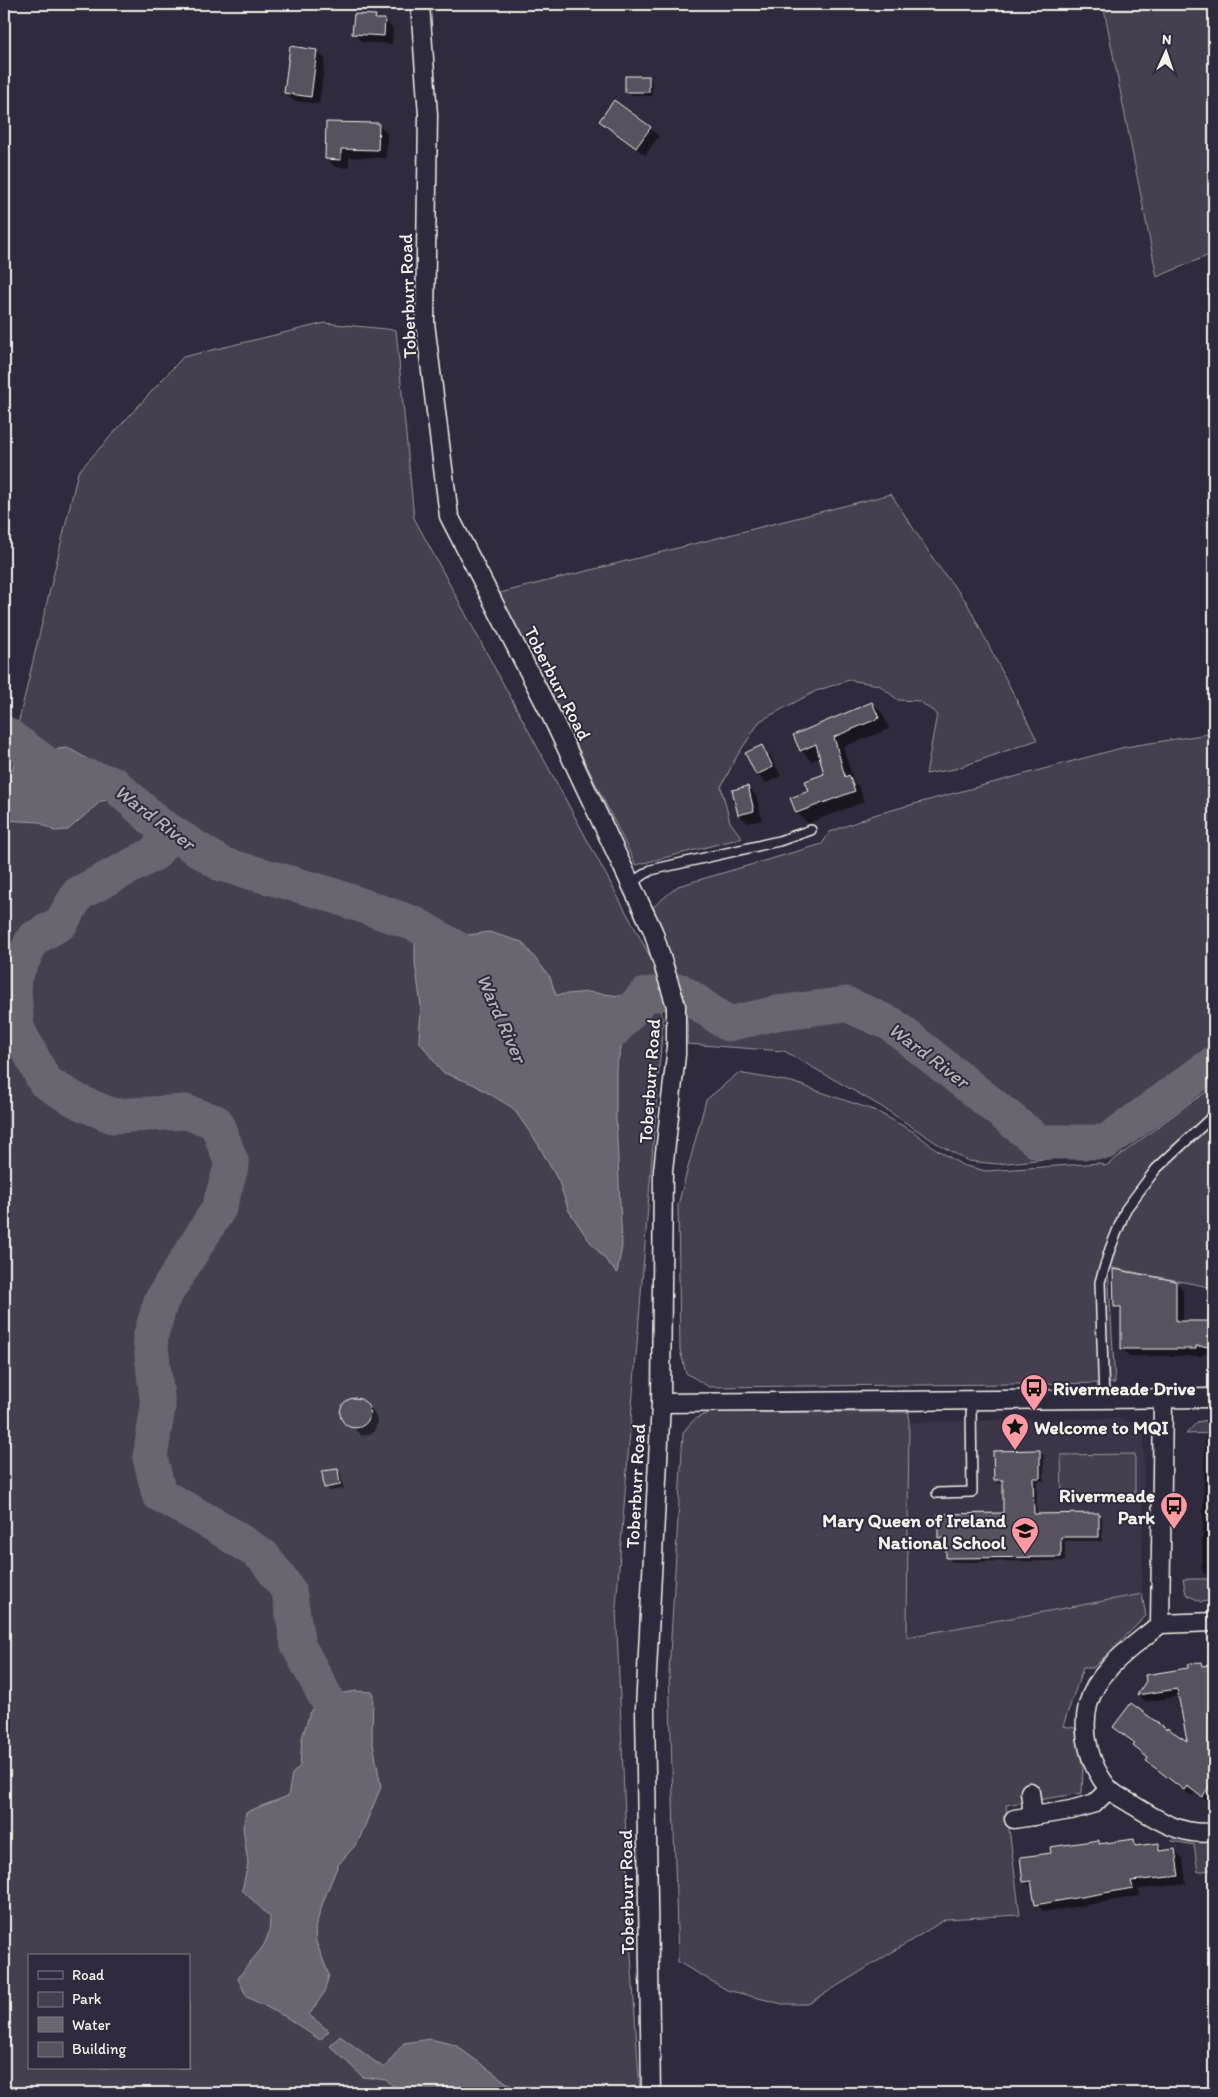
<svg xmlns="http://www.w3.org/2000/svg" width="1218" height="2097" viewBox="0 0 1218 2097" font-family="Itim,sans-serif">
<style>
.built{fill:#3b3647}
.green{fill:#454050;stroke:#9c989c;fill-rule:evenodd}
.water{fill:#6a6670;stroke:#a19ea0}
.shadow{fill:#0007}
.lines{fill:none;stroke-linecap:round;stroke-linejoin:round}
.river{stroke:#6a6670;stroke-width:35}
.building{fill:#56525f;stroke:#f4f1e8}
.service-casing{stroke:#f4f1e8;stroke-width:12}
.minor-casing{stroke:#f4f1e8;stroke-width:21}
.service{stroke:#2f2a3d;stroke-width:9}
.minor{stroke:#2f2a3d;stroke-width:18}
.labels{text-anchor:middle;stroke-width:4;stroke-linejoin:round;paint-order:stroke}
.street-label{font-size:19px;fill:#f4f1e8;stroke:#2f2a3d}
.poi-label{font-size:19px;font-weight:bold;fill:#f4f1e8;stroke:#2f2a3d;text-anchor:start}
.water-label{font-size:20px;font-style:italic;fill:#b6b2b2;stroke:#2f2a3d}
</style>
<rect width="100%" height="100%" fill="#2f2a3d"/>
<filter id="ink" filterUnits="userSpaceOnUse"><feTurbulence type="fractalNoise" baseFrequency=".02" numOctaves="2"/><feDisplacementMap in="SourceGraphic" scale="10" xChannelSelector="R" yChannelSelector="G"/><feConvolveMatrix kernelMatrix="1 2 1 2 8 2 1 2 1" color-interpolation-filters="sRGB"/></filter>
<g filter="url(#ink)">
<polygon class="built" points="1116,1418 1130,1422 1144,1435 1142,1594 907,1637 909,1422"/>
<g class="green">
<polygon points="1103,4 1214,4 1214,253 1157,277"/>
<path d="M325 323 396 330 414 518 653 962 663 1020 616 1606 631 1954 640 2093H4V719L18 724 78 472 183 357ZM29 1956H189V2068H29Z"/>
<polygon points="891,494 938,566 966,601 1037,740 955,769 926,774 937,714 919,701 898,700 879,685 849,680 816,691 760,721 737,756 721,787 730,822 742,838 636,865 567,726 496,594"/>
<path d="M1214 733V1057L1110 1133 1097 1138 1095 1154 998 1164 968 1161 938 1144 882 1107 784 1051 687 1044C691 997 669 951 653 907L678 886 822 844 830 832 877 814 1125 747Z"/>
<polygon points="738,1073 792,1082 876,1111 914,1132 933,1147 962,1165 986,1171 1099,1163 1106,1166 1188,1104 1214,1087 1214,1288 1108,1267 1115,1383 709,1387 686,1373 680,1350 678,1205 706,1100"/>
<path d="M715 1412H909L907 1637 1142 1594 1146 1616 1093 1668H1083L1063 1726 1075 1728 1083 1768 1082 1793 1006 1805 1020 1915 946 1919 808 2004H782L727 1990 678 1962 669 1672 683 1433C692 1419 699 1415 715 1412Z"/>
<polygon points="1214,1419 1214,1433 1186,1434 1197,1422"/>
<polygon points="1135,1454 1135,1499 1062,1499 1061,1455"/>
<polygon points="1183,1579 1214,1579 1214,1600 1201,1602 1186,1594"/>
<polygon points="1175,1834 1214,1839 1214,1869 1198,1872 1194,1845 1172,1841"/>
</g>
<g class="water">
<polygon points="26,740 40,751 68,748 91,761 117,770 121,777 141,794 127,811 114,799 101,801 68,830 54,831 39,822 4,820 4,776 13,768 15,755 11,751"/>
<polygon points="415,924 454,937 489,932 522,942 550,977 556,995 589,992 620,996 645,995 625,1032 616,1068 616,1118 622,1246 617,1273 588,1239 569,1211 559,1182 538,1144 513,1108 473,1084 442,1072 419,1041 421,1006 415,963"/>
<path d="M356 1691 373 1692 372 1738 381 1787 358 1842 338 1865 324 1899 315 1928 316 1942 329 1975 324 1993 309 2015 329 2031 320 2040 286 2017 247 1997 238 1979C253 1953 270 1951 270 1917L242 1890 248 1864 243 1828 246 1812 288 1796 292 1774 300 1766 302 1738 310 1712 325 1696Z"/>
<polygon points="340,2036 384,2068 404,2043 430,2039 455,2045 521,2093 409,2093 399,2091 386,2080 363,2077 330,2046"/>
</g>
<g class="shadow">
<polygon points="375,16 379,20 385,20 393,29 392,44 362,42 354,34"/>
<polygon points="316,51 325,59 319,104 294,101 285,93"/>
<polygon points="648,77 652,81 652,96 630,95 626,92"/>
<polygon points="614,102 659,136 645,155 600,121"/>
<polygon points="328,123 378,124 387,133 386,158 349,157 349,168 335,167 327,159"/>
<polygon points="872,703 883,714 889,729 843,747 854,782 859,787 864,802 808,823 797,813 792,798 810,792 826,774 821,757 811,761 801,750"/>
<polygon points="762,746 770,755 781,776 766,783 758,775 747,754"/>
<polygon points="748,787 756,796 762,820 748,823 739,815 733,791"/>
<polygon points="1176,1282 1183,1290 1183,1322 1214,1320 1214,1353 1203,1354 1203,1356 1130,1356 1122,1349 1122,1314 1115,1306"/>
<polygon points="352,1400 364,1402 373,1411 378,1422 373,1433 362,1436 343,1419 343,1407"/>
<polygon points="1205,1438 1214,1438 1214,1579 1210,1579 1202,1571"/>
<polygon points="1040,1452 1044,1456 1044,1481 1037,1481 1037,1515 1098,1514 1102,1518 1102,1541 1065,1541 1065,1561 952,1562 948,1558 948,1541 943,1541 939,1537 1004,1514 1004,1484 999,1483 995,1479"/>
<polygon points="337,1470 341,1474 344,1489 329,1491 325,1487"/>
<polygon points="1202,1663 1204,1665 1214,1664 1214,1798 1210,1803 1195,1792 1192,1796 1155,1769 1148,1761 1149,1759 1134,1746 1136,1744 1114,1727 1167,1732 1188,1744 1180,1696 1145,1702 1138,1695"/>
<polygon points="1133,1840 1140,1847 1158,1844 1166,1852 1175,1851 1183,1859 1186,1884 1139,1889 1140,1896 1044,1912 1036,1904 1033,1889 1025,1881 1053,1854 1098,1841 1102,1844"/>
<polygon points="760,2085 764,2089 764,2093 690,2093 690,2088 731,2089 731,2086"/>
</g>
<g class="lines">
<g class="river">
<polyline points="4,733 51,767 114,784 157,823 221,864 326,893 415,924 456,948"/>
<polyline points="171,832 154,854 78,894 61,923 33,939 13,979 17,1028 45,1082 79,1102 113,1116 186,1112 216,1122 232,1164 219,1208 161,1301 150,1338 158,1407 150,1457 159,1494 218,1527 263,1556 289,1591 298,1645 325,1696"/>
<polyline points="613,1031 645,995 681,991 728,1024 777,1013 846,1004 891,1024 1039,1142 1106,1142 1214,1063"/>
</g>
</g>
<g class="building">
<polygon points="354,14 376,15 375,19 385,19 384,36 352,34"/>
<polygon points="290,46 317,50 311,97 284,93"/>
<rect x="625" y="76" width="24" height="16"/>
<polygon points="614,100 651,127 636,148 599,121"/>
<polygon points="326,122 379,123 378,150 341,149 341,160 325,159"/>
<polygon points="872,702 879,718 834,737 845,777 849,775 855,791 796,813 790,798 809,791 805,781 824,774 816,744 800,751 793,735"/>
<polygon points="762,745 773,767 756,775 745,753"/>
<polygon points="748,786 754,811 738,815 732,790"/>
<polygon points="1113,1269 1176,1281 1176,1321 1214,1321 1214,1347 1196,1346 1196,1349 1121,1349 1121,1307 1114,1307"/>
<circle cx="355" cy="1413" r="15"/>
<polygon points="1040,1450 1040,1478 1033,1478 1034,1514 1099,1513 1099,1537 1061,1537 1061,1557 946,1558 946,1538 938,1538 938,1514 1003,1513 1003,1480 994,1480 993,1451"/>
<polygon points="338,1469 340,1485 324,1488 322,1471"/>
<polygon points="1202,1662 1203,1666 1214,1664 1214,1780 1202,1797 1187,1786 1184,1790 1146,1761 1148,1758 1133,1746 1135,1743 1113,1727 1131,1703 1167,1730 1167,1728 1187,1741 1177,1689 1137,1695 1146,1681 1145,1675 1188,1668 1188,1664"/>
<polygon points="1134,1839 1135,1846 1159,1843 1159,1851 1175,1849 1179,1876 1131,1881 1133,1888 1035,1905 1031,1881 1023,1882 1020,1857 1051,1853 1050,1847 1099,1840 1099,1844"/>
</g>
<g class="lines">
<defs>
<g id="service">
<polyline points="631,883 651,870 779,841 811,830"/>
<polyline points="1104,1400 1100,1282 1110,1249 1126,1209 1156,1169 1214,1115"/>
<polyline points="937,1493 972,1492 971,1401"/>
</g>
<g id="minor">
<polyline points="420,4 428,115 425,323 449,516 551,715 653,931 676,1006 676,1055 663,1170 661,1403 645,1709 651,2093"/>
<polyline points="1163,1400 1160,1624 1214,1622"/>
<polyline points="661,1403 1214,1398"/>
<path d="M1160 1624C1133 1647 1097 1669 1088 1705 1081 1734 1090 1765 1108 1788 1113 1794 1123 1799 1130 1803 1156 1819 1182 1837 1214 1832"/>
<polyline points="1030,1792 1033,1816"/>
<polyline points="1014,1819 1071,1810 1095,1803 1109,1789"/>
</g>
</defs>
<use href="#service" class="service-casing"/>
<use href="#minor" class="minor-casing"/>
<use href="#service" class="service"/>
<use href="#minor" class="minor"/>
</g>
</g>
<defs>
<symbol id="bus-pin" viewBox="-11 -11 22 30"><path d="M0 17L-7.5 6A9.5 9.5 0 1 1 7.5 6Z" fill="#ff9aa2" stroke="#2f2a3d"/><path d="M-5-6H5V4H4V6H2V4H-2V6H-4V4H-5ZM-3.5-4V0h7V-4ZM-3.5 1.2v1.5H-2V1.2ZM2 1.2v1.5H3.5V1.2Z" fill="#111"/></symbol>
<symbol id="sight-pin" viewBox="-11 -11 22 30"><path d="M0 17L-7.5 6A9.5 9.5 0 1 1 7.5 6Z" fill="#ff9aa2" stroke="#2f2a3d"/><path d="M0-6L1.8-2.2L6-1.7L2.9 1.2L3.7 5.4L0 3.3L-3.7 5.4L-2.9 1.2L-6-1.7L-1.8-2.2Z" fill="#111"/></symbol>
<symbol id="school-pin" viewBox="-11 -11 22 30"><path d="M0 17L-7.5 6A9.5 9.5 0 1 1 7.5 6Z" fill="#ff9aa2" stroke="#2f2a3d"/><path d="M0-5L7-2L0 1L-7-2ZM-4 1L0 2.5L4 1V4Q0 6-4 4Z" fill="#111"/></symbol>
</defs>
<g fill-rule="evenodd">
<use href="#bus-pin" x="1018" y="1372" width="32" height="43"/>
<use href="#sight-pin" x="999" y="1411" width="32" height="43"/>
<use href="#bus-pin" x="1158" y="1490" width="32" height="43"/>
<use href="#school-pin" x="1009" y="1515" width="32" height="43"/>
</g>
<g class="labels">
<g class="street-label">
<text transform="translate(407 296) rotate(-92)" y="7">Toberburr Road</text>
<text transform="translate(558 683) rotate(63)" y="7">Toberburr Road</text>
<text transform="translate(649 1081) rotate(-86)" y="7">Toberburr Road</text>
<text transform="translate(635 1486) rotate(-87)" y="7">Toberburr Road</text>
<text transform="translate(626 1892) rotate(-91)" y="7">Toberburr Road</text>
</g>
<g class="poi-label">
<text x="1053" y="1395">Rivermeade Drive</text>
<text x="1034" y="1434">Welcome to MQI</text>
<text x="1155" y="1502" text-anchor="end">Rivermeade<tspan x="1155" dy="22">Park</tspan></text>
<text x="1006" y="1527" text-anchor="end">Mary Queen of Ireland<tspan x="1006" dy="22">National School</tspan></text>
</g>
<g class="water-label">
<text transform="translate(155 817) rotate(37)" y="7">Ward River</text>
<text transform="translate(502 1018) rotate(66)" y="7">Ward River</text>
<text transform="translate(929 1055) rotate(37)" y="7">Ward River</text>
</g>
</g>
<rect width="1218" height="2097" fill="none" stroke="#2f2a3d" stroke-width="20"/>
<rect x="10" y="10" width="1198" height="2077" fill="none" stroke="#f4f1e8" stroke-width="2" filter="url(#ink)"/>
<rect x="28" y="1954" width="162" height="115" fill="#2f2a3d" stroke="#7e7a81"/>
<rect x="38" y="1971" width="25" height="8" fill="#2f2a3d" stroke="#7e7a81"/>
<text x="72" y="1980" font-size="15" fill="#f4f1e8">Road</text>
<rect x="38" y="1992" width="25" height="15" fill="#454050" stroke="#7e7a81"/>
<text x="72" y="2004" font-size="15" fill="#f4f1e8">Park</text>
<rect x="38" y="2017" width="25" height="15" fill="#6a6670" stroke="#7e7a81"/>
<text x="72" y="2030" font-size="15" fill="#f4f1e8">Water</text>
<rect x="38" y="2042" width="25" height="15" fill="#56525f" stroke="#7e7a81"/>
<text x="72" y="2054" font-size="15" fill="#f4f1e8">Building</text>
<g transform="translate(1166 52) rotate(3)" stroke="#2f2a3d" stroke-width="4" paint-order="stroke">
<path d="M0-4L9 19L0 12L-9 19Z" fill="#f4f1e8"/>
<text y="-8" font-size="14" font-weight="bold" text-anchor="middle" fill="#f4f1e8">N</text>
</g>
</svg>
